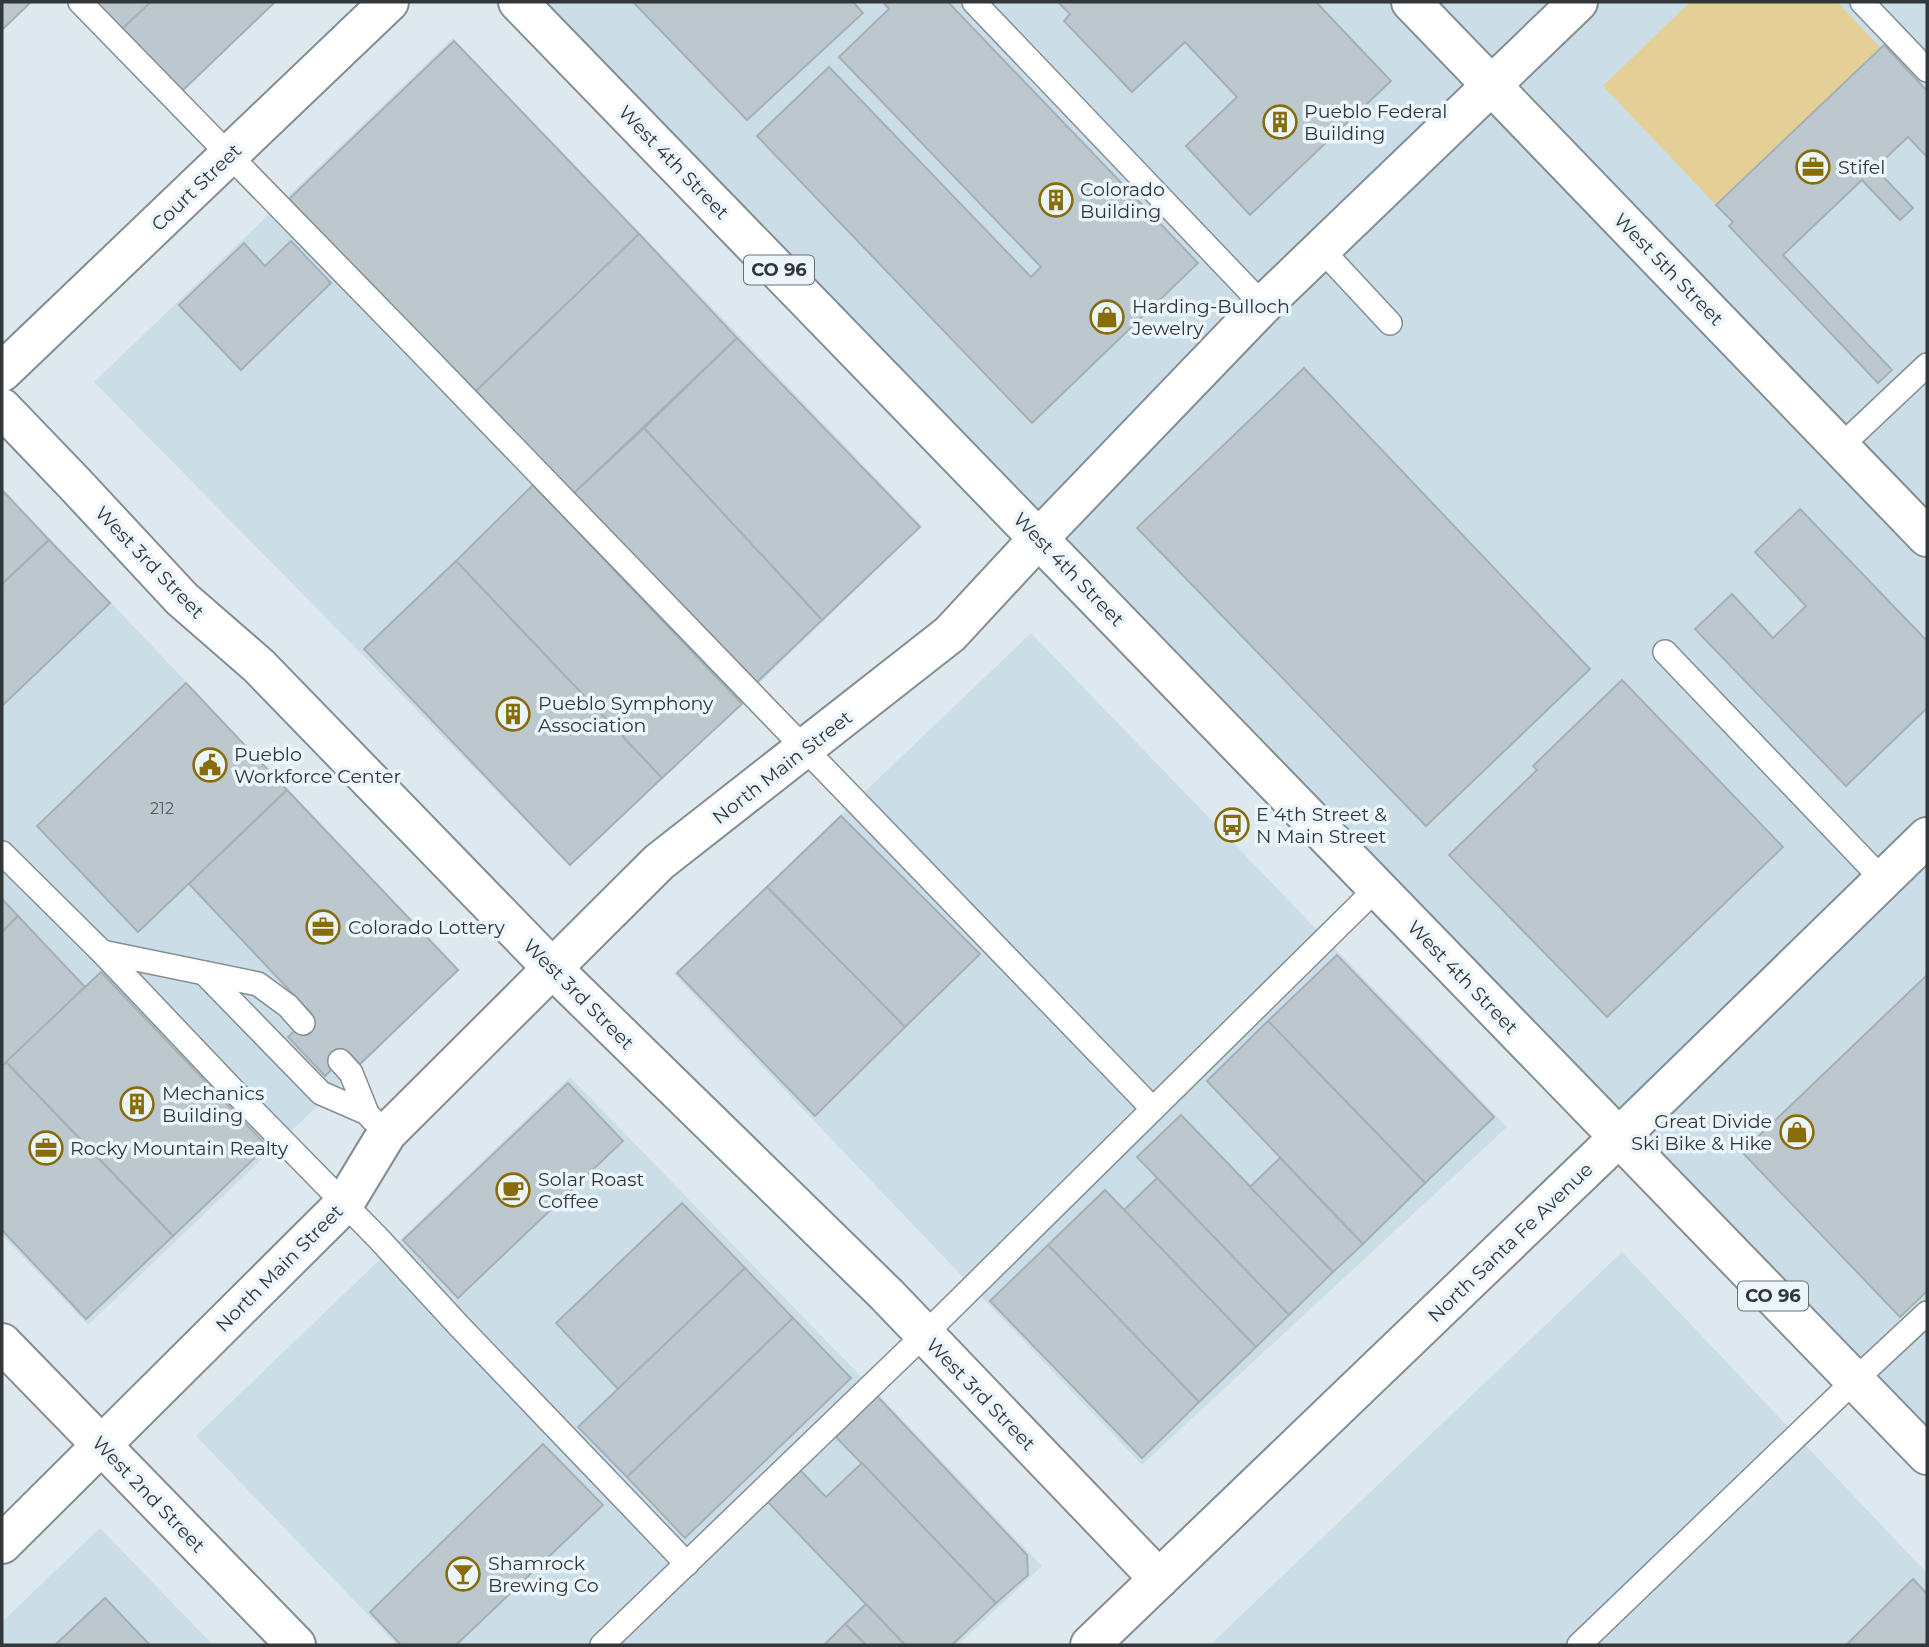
<svg xmlns="http://www.w3.org/2000/svg" width="1929" height="1647" viewBox="0 0 1929 1647" font-family="Montserrat,sans-serif">
<style>
.built{fill:#cbdee8}
.green{fill:#e4d097}
.building{fill:#bdc8ce;stroke:#a5b0b6;stroke-width:2}
.lines{fill:none;stroke-linecap:round;stroke-linejoin:round}
.lane-casing{stroke:#838e94;stroke-width:26}
.street-casing{stroke:#838e94;stroke-width:42}
.secondary-casing{stroke:#838e94;stroke-width:42}
.primary-casing{stroke:#838e94;stroke-width:42}
.lane{stroke:#fff;stroke-width:23}
.street{stroke:#fff;stroke-width:38}
.secondary{stroke:#fff;stroke-width:38}
.primary{stroke:#fff;stroke-width:38}
.labels{text-anchor:middle;stroke-width:7;stroke-linejoin:round;paint-order:stroke}
.number-label{font-size:16px;fill:#555b5e}
.shield{fill:#eaf6fc;stroke:#697074;stroke-width:2}
.shield-label{font-size:18px;font-weight:bold;fill:#323739}
.poi-label{font-size:19px;fill:#323739;stroke:#eaf6fc;text-anchor:start}
.street-label{font-size:19px;fill:#323739;stroke:#eaf6fc}
</style>
<rect width="100%" height="100%" fill="#dde9ef"/>
<g class="built">
<polygon points="518,2 1927,2 1927,1455"/>
<polygon points="453,38 922,526 570,866 94,382"/>
<polygon points="2,488 460,970 88,1325 2,1235"/>
<polygon points="1031,633 1507,1127 1142,1465 674,974"/>
<polygon points="570,1077 876,1392 1042,1566 958,1645 397,1645 196,1436"/>
<polygon points="1622,1252 1927,1573 1927,1645 1210,1645"/>
<polygon points="100,1528 213,1645 2,1645 2,1622"/>
</g>
<polygon class="green" points="1690,2 1837,2 1881,48 1716,205 1603,86"/>
<g class="building">
<polygon points="2,2 31,2 2,30"/>
<polygon points="93,2 151,2 121,30"/>
<polygon points="151,2 275,2 181,92 121,30"/>
<polygon points="633,2 853,2 863,13 747,120"/>
<polygon points="883,2 948,2 1198,263 1032,423 757,136 829,67 1031,277 1041,267 839,57 889,9"/>
<polygon points="1058,2 1316,2 1391,81 1250,215 1186,146 1237,97 1185,42 1132,92 1064,21 1070,14"/>
<polygon points="454,41 639,234 474,393 288,200"/>
<polygon points="1884,45 1927,91 1927,157 1908,137 1875,168 1913,208 1900,220 1862,180 1783,255 1892,370 1878,383 1729,226 1733,222 1716,205"/>
<polygon points="639,234 737,338 573,494 474,393"/>
<polygon points="291,241 331,283 241,370 179,305 244,243 265,266"/>
<polygon points="737,338 920,527 822,620 644,428"/>
<polygon points="1304,368 1590,669 1426,826 1137,528"/>
<polygon points="644,428 822,620 755,684 573,494"/>
<polygon points="533,485 742,704 662,778 456,561"/>
<polygon points="2,490 49,540 2,584"/>
<polygon points="1800,509 1927,641 1927,708 1846,786 1695,629 1732,594 1773,638 1806,606 1755,552"/>
<polygon points="49,540 110,603 2,706 2,584"/>
<polygon points="456,561 662,778 570,865 364,649"/>
<polygon points="1622,680 1783,847 1607,1017 1449,855 1537,770 1533,766"/>
<polygon points="186,683 287,790 138,932 37,826"/>
<polygon points="287,790 458,970 360,1064 349,1053 325,1076 288,1037 312,1014 189,884"/>
<polygon points="841,816 980,954 905,1027 767,887"/>
<polygon points="767,887 905,1027 815,1116 677,973"/>
<polygon points="2,899 18,916 2,932"/>
<polygon points="18,916 85,987 2,1067 2,932"/>
<polygon points="1337,955 1494,1117 1425,1183 1268,1021"/>
<polygon points="101,972 267,1146 173,1236 6,1062"/>
<polygon points="1927,975 1927,1291 1900,1317 1742,1152"/>
<polygon points="1268,1021 1425,1183 1363,1244 1207,1081"/>
<polygon points="6,1062 173,1236 86,1319 2,1230 2,1067"/>
<polygon points="568,1083 623,1141 458,1298 403,1240"/>
<polygon points="1181,1115 1333,1272 1289,1315 1137,1157"/>
<polygon points="1280,1158 1363,1244 1333,1272 1250,1187"/>
<polygon points="1157,1178 1289,1315 1256,1347 1124,1210"/>
<polygon points="1105,1190 1256,1347 1199,1402 1048,1245"/>
<polygon points="682,1203 745,1268 618,1389 556,1323"/>
<polygon points="1048,1245 1199,1402 1142,1458 990,1301"/>
<polygon points="745,1268 793,1318 627,1477 578,1427"/>
<polygon points="793,1318 851,1378 685,1538 627,1477"/>
<polygon points="877,1396 1027,1555 1028,1575 996,1603 836,1437"/>
<polygon points="543,1444 603,1505 456,1645 401,1645 370,1612"/>
<polygon points="862,1463 996,1603 952,1645 905,1645 767,1501 800,1470 826,1497"/>
<polygon points="1913,1579 1927,1594 1927,1645 1846,1645"/>
<polygon points="105,1598 150,1645 55,1645"/>
<polygon points="866,1604 905,1645 866,1645 845,1624"/>
<polygon points="845,1624 866,1645 824,1645"/>
</g>
<g class="lines">
<defs>
<g id="lane">
<polyline points="80,2 431,362 1153,1109"/>
<polyline points="974,2 1263,305"/>
<polyline points="1862,2 1927,70"/>
<polyline points="1321,249 1390,323"/>
<polyline points="1840,447 1927,365"/>
<polyline points="1665,652 1883,880"/>
<polyline points="2,853 102,952 232,1089 379,1239 460,1327 687,1564"/>
<polyline points="102,952 258,984 288,1006 303,1023"/>
<polyline points="204,973 321,1093 367,1113"/>
<polyline points="340,1061 351,1073 367,1113 372,1119"/>
<polyline points="602,1645 924,1335 1377,888"/>
<polyline points="1579,1645 1855,1380 1927,1313"/>
</g>
<g id="street">
<polyline points="2,408 75,484 182,599 259,666 553,969 887,1295 1159,1579"/>
<polyline points="2,1343 296,1645"/>
</g>
<g id="secondary">
<polyline points="1411,2 1927,537"/>
<polyline points="2,372 389,2"/>
<polyline points="2,1544 344,1204 387,1133 659,862 950,634 1039,538 1263,305 1578,2"/>
<polyline points="1090,1645 1619,1137 1927,837"/>
</g>
<polyline id="primary" points="518,2 1927,1455"/>
</defs>
<use href="#lane" class="lane-casing"/>
<use href="#street" class="street-casing"/>
<use href="#secondary" class="secondary-casing"/>
<use href="#primary" class="primary-casing"/>
<use href="#lane" class="lane"/>
<use href="#street" class="street"/>
<use href="#secondary" class="secondary"/>
<use href="#primary" class="primary"/>
</g>
<defs>
<symbol id="building-ring" viewBox="-11 -11 22 22"><circle r="9.5" fill="#eaf6fc" stroke="#876c09" stroke-width="1.5"/><path d="M-4-6H4V6H1V3H-1V6H-4ZM-2.5-4.3h1.7v1.8h-1.7ZM.8-4.3h1.7v1.8H.8ZM-2.5-1h1.7V.8h-1.7ZM.8-1h1.7V.8H.8Z" fill="#876c09"/></symbol>
<symbol id="office-ring" viewBox="-11 -11 22 22"><circle r="9.5" fill="#eaf6fc" stroke="#876c09" stroke-width="1.5"/><path d="M-6-3h4V-5.5h4V-3h4V5H-6ZM-1-4.5V-3h2v-1.5ZM-6 0V1H6V0Z" fill="#876c09"/></symbol>
<symbol id="shop-ring" viewBox="-11 -11 22 22"><circle r="9.5" fill="#eaf6fc" stroke="#876c09" stroke-width="1.5"/><path d="M-5-2.5h2.3a2.7 3.5 0 0 1 5.4 0H5L5.5 6h-11ZM-1.5-2.5h3a1.5 2.3 0 0 0-3 0Z" fill="#876c09"/></symbol>
<symbol id="civic-ring" viewBox="-11 -11 22 22"><circle r="9.5" fill="#eaf6fc" stroke="#876c09" stroke-width="1.5"/><path d="M-.6-6.5H3V-4.5H.6V-3L4-1V1h2V6H-6V1h2V-1L-.6-3ZM-1.2 2.5V6h2.4V2.5Z" fill="#876c09"/></symbol>
<symbol id="bus-ring" viewBox="-11 -11 22 22"><circle r="9.5" fill="#eaf6fc" stroke="#876c09" stroke-width="1.5"/><path d="M-5-6H5V4H4V6H2V4H-2V6H-4V4H-5ZM-3.5-4V0h7V-4ZM-3.5 1.2v1.5H-2V1.2ZM2 1.2v1.5H3.5V1.2Z" fill="#876c09"/></symbol>
<symbol id="cafe-ring" viewBox="-11 -11 22 22"><circle r="9.5" fill="#eaf6fc" stroke="#876c09" stroke-width="1.5"/><path d="M-5.5-4.5H6V0H3Q3 3.5 0 3.5H-2.5Q-5.5 3.5-5.5 0ZM3-3.2v2h1.7v-2ZM-6 4.5H4V6H-6Z" fill="#876c09"/></symbol>
<symbol id="bar-ring" viewBox="-11 -11 22 22"><circle r="9.5" fill="#eaf6fc" stroke="#876c09" stroke-width="1.5"/><path d="M-6-5H6L.8 .8V4.5H3.5V6h-7V4.5H-.8V.8Z" fill="#876c09"/></symbol>
</defs>
<g fill-rule="evenodd">
<use href="#building-ring" x="1261" y="103" width="38" height="38"/>
<use href="#office-ring" x="1794" y="148" width="38" height="38"/>
<use href="#building-ring" x="1037" y="181" width="38" height="38"/>
<use href="#shop-ring" x="1088" y="298" width="38" height="38"/>
<use href="#building-ring" x="494" y="695" width="38" height="38"/>
<use href="#civic-ring" x="191" y="746" width="38" height="38"/>
<use href="#bus-ring" x="1213" y="806" width="38" height="38"/>
<use href="#office-ring" x="304" y="908" width="38" height="38"/>
<use href="#building-ring" x="118" y="1085" width="38" height="38"/>
<use href="#shop-ring" x="1778" y="1113" width="38" height="38"/>
<use href="#office-ring" x="27" y="1129" width="38" height="38"/>
<use href="#cafe-ring" x="494" y="1171" width="38" height="38"/>
<use href="#bar-ring" x="444" y="1555" width="38" height="38"/>
</g>
<g class="labels">
<g class="number-label">
<text x="162" y="814">212</text>
</g>
<g class="shield">
<rect x="744" y="255.5" width="70" height="29" rx="5"/>
<rect x="1738" y="1281.5" width="70" height="29" rx="5"/>
</g>
<g class="shield-label">
<text x="779" y="276">CO 96</text>
<text x="1773" y="1302">CO 96</text>
</g>
<g class="poi-label">
<text x="1304" y="118">Pueblo Federal<tspan x="1304" dy="22">Building</tspan></text>
<text x="1838" y="174">Stifel</text>
<text x="1080" y="196">Colorado<tspan x="1080" dy="22">Building</tspan></text>
<text x="1132" y="313">Harding-Bulloch<tspan x="1132" dy="22">Jewelry</tspan></text>
<text x="538" y="710">Pueblo Symphony<tspan x="538" dy="22">Association</tspan></text>
<text x="234" y="761">Pueblo<tspan x="234" dy="22">Workforce Center</tspan></text>
<text x="1256" y="821">E 4th Street &amp;<tspan x="1256" dy="22">N Main Street</tspan></text>
<text x="348" y="934">Colorado Lottery</text>
<text x="162" y="1100">Mechanics<tspan x="162" dy="22">Building</tspan></text>
<text x="1772" y="1128" text-anchor="end">Great Divide<tspan x="1772" dy="22">Ski Bike &amp; Hike</tspan></text>
<text x="70" y="1155">Rocky Mountain Realty</text>
<text x="538" y="1186">Solar Roast<tspan x="538" dy="22">Coffee</tspan></text>
<text x="488" y="1570">Shamrock<tspan x="488" dy="22">Brewing Co</tspan></text>
</g>
<g class="street-label">
<text transform="translate(674 162) rotate(46)" y="7">West 4th Street</text>
<text transform="translate(196 187) rotate(-44)" y="7">Court Street</text>
<text transform="translate(1669 269) rotate(46)" y="7">West 5th Street</text>
<text transform="translate(150 562) rotate(46)" y="7">West 3rd Street</text>
<text transform="translate(1069 569) rotate(46)" y="7">West 4th Street</text>
<text transform="translate(782 767) rotate(-38)" y="7">North Main Street</text>
<text transform="translate(1463 977) rotate(46)" y="7">West 4th Street</text>
<text transform="translate(579 994) rotate(45)" y="7">West 3rd Street</text>
<text transform="translate(1510 1242) rotate(-44)" y="7">North Santa Fe Avenue</text>
<text transform="translate(279 1268) rotate(-45)" y="7">North Main Street</text>
<text transform="translate(981 1394) rotate(46)" y="7">West 3rd Street</text>
<text transform="translate(149 1494) rotate(46)" y="7">West 2nd Street</text>
</g>
</g>
<rect width="1929" height="1647" fill="none" stroke="#323739" stroke-width="7"/>
</svg>
